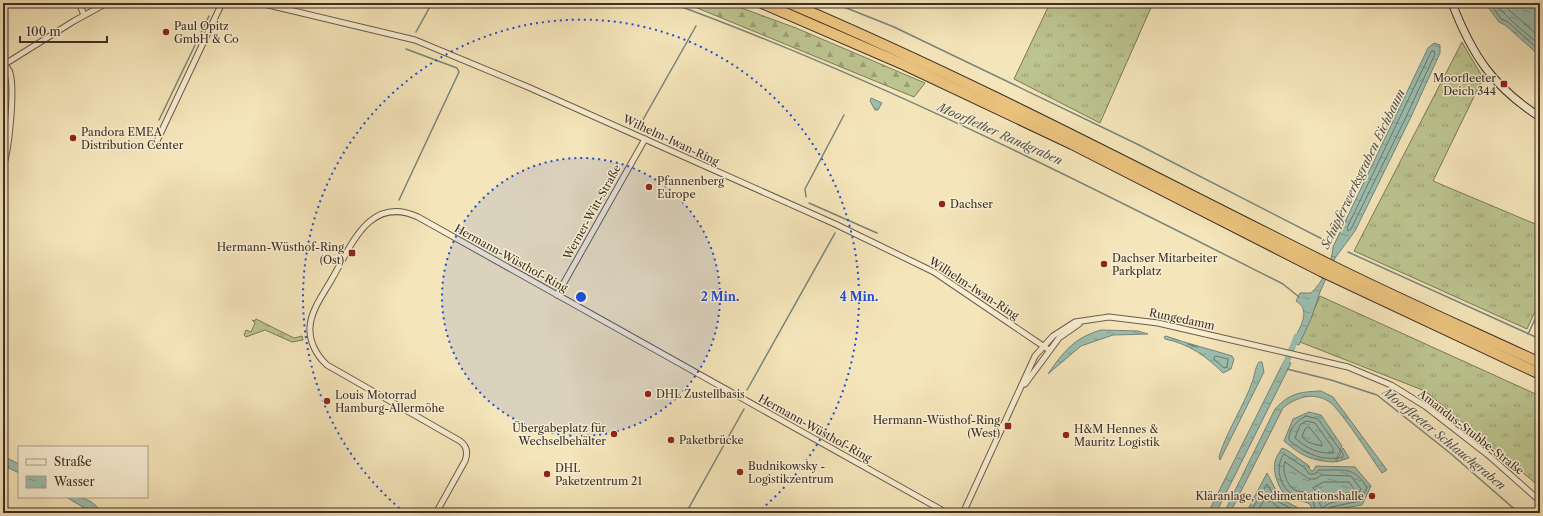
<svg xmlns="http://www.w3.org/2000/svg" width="1543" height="516" viewBox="0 0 1543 516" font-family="'Libre Caslon Text',serif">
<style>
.grass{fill:url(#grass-tufts);stroke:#7c7a5a}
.forest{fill:url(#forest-firs);stroke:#7c7a5a}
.water{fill:url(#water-ripples);stroke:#768579}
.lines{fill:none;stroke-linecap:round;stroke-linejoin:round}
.shore{stroke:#6c776c;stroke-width:1}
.stream{stroke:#768579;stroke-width:1.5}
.canal{stroke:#9cbfb1;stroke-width:6}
.street-casing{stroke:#6b5c4b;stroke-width:7}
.secondary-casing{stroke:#3d2f26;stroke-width:9}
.highway-casing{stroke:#3d2f26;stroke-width:12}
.street{stroke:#f8eed2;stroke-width:5}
.secondary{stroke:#f8eed2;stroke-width:7}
.highway{stroke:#eac27d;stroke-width:10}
.ring{fill:none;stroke:#1d4ed8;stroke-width:2;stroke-dasharray:2 4}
.poi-dot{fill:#8f2418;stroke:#f8eed2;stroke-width:1.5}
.labels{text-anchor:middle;stroke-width:3;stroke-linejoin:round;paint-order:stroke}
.poi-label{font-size:11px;fill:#3d2f26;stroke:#f8eed2;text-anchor:start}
.street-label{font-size:11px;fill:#3d2f26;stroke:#f8eed2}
.water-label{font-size:12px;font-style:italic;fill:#555349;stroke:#f8eed2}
.centre{fill:#1d4ed8;stroke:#f8eed2;stroke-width:2}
.ring-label{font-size:12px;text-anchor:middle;font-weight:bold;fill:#1d4ed8;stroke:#f8eed2;stroke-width:3;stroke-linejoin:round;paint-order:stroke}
</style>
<defs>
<pattern id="grass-tufts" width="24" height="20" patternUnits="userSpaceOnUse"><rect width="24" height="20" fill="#bcc48f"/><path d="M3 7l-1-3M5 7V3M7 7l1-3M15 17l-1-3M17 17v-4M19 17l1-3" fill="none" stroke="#9aa075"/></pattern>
<pattern id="forest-firs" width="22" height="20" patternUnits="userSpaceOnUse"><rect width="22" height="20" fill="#bcc48f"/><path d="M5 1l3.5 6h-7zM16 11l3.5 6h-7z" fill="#9aa075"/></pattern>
<pattern id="water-ripples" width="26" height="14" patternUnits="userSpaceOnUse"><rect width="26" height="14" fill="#9cbfb1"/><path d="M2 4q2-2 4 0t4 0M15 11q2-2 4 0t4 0" fill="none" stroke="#809c90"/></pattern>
</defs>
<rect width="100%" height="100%" fill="#f5e5ba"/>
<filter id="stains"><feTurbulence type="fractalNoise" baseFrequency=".005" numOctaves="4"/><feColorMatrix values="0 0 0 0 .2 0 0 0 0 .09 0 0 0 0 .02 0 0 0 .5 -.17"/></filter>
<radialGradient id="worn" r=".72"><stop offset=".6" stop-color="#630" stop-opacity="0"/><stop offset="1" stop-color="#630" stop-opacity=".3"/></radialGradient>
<g class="grass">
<polygon points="1050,3 1153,3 1100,123 1014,79"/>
<polygon points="1462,42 1483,78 1433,181 1540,226 1540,301 1527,329 1354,251"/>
<polygon points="1320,296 1540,396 1540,487 1425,391 1300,342"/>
<polygon points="256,319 294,338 302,336 303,340 292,342 265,330 246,337 244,335 246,330 251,332 255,323 252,320 255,321"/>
</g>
<polygon class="forest" points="685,3 728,3 796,28 925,83 914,97"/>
<g class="water">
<polygon points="1485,3 1540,3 1540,56 1505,25 1499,22"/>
<path d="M1434 43 1440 45V53L1410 119 1355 231 1335 258 1320 292 1311 319 1299 345 1292 343C1298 330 1313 311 1296 301L1300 293H1311C1323 282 1332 263 1333 247L1428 48Z"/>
<polygon points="871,98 882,103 878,110 875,110 870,101"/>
<path d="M1101 330 1138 331 1148 334 1113 335 1081 346 1048 374C1064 351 1074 338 1101 330Z"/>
<path d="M1166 336C1188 344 1210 349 1232 356L1234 359 1231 369 1223 373C1206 356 1189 344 1165 339L1164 337Z"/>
<polygon points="1284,361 1291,363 1216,513 1208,513"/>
<path d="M1259 362H1262L1264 372 1220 460 1219 457C1227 430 1244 406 1253 380 1255 373 1255 368 1259 362Z"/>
<path d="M1321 391 1333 397 1387 470 1382 473C1372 459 1340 408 1328 401 1313 392 1296 397 1283 408L1236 501 1230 513H1224L1275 409C1290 393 1299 392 1321 391Z"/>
<path d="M1309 412 1321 415 1342 446 1335 462C1311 461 1302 456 1284 441L1293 419Z"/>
<path d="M1282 448 1287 450 1309 466 1310 470 1313 471 1316 466 1355 467 1371 486 1362 505 1315 513 1313 512 1310 504C1302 500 1300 502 1293 500 1281 497 1272 473 1275 462 1276 457 1279 453 1282 448Z"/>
<polygon points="1343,448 1349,458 1336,462"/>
<polygon points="3,456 19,464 19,473 3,465"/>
<polygon points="1267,473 1280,498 1298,508 1299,512 1246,513"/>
<path d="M66 497C86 497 90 499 103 513H93Z"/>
</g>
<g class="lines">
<g class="shore">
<polyline points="1490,3 1501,19 1508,22 1540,51"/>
<path d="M1496 3C1507 19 1525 32 1540 45"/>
<polyline points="1504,3 1509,10 1540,37"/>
<polygon points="1434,51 1435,54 1406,117 1351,229 1348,231 1347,228 1431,52"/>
<polygon points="1216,356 1228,359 1227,367 1224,368 1214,359"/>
<path d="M1306 416 1318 419 1343 454V457C1322 462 1305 453 1289 440 1288 430 1297 420 1306 416Z"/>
<path d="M1307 421 1315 423 1333 448V453C1318 454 1306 448 1295 438L1300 425Z"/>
<polygon points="1309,427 1322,443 1321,446 1308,442 1302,437 1305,429"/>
<path d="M1285 462 1309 479H1315L1322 475 1351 476 1361 489 1356 497 1330 503 1322 508C1320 505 1319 500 1316 497 1308 491 1302 493 1295 490 1287 487 1281 468 1285 462Z"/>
<polygon points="1324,482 1349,482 1354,489 1352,492 1324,498 1313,488"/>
<polyline points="1250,513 1267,484 1277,501 1294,510 1295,513"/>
<polyline points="1256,513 1267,495 1275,505 1289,513"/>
<path d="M1316 513 1313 501C1309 499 1305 496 1301 495 1297 495 1295 496 1292 494 1279 486 1275 466 1284 454L1305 468 1309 474H1315L1319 470C1343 471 1354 465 1367 488L1360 501 1331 507 1328 513"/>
</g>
<g class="stream">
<path d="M671 3C882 80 1083 183 1283 284L1299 297"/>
<polyline points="834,3 894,27 1137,144 1330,243"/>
<polyline points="416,32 432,3"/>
<polyline points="159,120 209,16"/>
<polyline points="640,125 696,26"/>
<polyline points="806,197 805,189 844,115"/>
<polyline points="399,200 459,72 457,68 406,49"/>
<polyline points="809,203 877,233"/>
<polyline points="1348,252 1540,339"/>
<polyline points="1528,334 1540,309"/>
<polyline points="1188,344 1197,347"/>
<polyline points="1287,369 1331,380 1377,395 1450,453 1519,513"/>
<polyline points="747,390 835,233"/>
<polyline points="686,513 744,409"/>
</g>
<polyline class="canal" points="1284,368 1297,336"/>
<defs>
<g id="street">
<polyline points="79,3 84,15"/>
<polyline points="260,3 415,40 528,87 835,224 934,272 1049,350"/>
<path d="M3 63C6 66 9 69 10 73 15 90 9 150 3 167"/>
<polyline points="5,64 74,21 107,3"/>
<polyline points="156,143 222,3"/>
<polyline points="557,295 645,139"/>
<polyline points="1025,384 1059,338 1079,324"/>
<path d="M436 513 465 461C468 453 467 446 460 441L327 365C316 355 309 341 310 327 311 309 325 292 333 277 352 244 370 195 418 217L947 513"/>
<polyline points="963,513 1035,356 1053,336 1075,322 1109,317 1158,323 1348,367 1391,385 1425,406 1488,455 1540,501"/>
</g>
<path id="secondary" d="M1452 3C1472 55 1493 87 1540 117"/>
<g id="highway">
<polyline points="762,3 905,65 1072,144 1321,271 1540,374"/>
<path d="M789 3C973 81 1149 175 1328 264 1398 299 1469 330 1540 363"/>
</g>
</defs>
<use href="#street" class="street-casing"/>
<use href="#secondary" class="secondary-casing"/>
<use href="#highway" class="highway-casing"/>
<use href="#street" class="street"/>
<use href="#secondary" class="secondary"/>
<use href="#highway" class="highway"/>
</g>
<circle cx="581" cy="297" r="139" fill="#1d4ed8" fill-opacity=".12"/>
<g class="ring">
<circle cx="581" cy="297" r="139"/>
<path d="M404 512A278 278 0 1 1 758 512"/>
</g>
<g class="poi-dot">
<circle cx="166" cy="32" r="4"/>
<rect x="1500" y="80" width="8" height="8" rx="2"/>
<circle cx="73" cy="138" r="4"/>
<circle cx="649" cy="187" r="4"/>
<circle cx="942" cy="204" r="4"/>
<rect x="348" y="249" width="8" height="8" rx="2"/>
<circle cx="1104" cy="264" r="4"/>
<circle cx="648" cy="394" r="4"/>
<circle cx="327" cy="401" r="4"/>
<rect x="1004" y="422" width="8" height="8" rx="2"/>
<circle cx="614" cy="434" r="4"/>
<circle cx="1066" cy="435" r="4"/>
<circle cx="671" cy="440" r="4"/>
<circle cx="740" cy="472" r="4"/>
<circle cx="547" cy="474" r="4"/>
<circle cx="1372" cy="496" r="4"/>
</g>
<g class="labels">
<g class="poi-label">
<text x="174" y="30">Paul Opitz<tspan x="174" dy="13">GmbH &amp; Co</tspan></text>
<text x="1496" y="82" text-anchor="end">Moorfleeter<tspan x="1496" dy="13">Deich 344</tspan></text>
<text x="81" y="136">Pandora EMEA<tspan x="81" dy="13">Distribution Center</tspan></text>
<text x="657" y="185">Pfannenberg<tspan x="657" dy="13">Europe</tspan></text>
<text x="950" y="208">Dachser</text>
<text x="344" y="251" text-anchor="end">Hermann-Wüsthof-Ring<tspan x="344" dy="13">(Ost)</tspan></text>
<text x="1112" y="262">Dachser Mitarbeiter<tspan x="1112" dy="13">Parkplatz</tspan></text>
<text x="656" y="398">DHL Zustellbasis</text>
<text x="335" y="399">Louis Motorrad<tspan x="335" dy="13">Hamburg-Allermöhe</tspan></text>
<text x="1000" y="424" text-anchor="end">Hermann-Wüsthof-Ring<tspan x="1000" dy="13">(West)</tspan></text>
<text x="606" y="432" text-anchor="end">Übergabeplatz für<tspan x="606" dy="13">Wechselbehälter</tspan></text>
<text x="1074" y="433">H&amp;M Hennes &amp;<tspan x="1074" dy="13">Mauritz Logistik</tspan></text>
<text x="679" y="444">Paketbrücke</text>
<text x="748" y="470">Budnikowsky -<tspan x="748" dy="13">Logistikzentrum</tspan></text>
<text x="555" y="472">DHL<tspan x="555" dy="13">Paketzentrum 21</tspan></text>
<text x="1364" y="500" text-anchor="end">Kläranlage, Sedimentationshalle</text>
</g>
<g class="street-label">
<text transform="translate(671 140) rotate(25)" y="4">Wilhelm-Iwan-Ring</text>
<text transform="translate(592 212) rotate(-61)" y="4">Werner-Witt-Straße</text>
<text transform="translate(511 258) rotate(29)" y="4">Hermann-Wüsthof-Ring</text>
<text transform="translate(974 288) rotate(33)" y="4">Wilhelm-Iwan-Ring</text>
<text transform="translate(1182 319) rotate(12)" y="4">Rungedamm</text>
<text transform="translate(815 428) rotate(29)" y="4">Hermann-Wüsthof-Ring</text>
<text transform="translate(1471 432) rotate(38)" y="4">Amandus-Stubbe-Straße</text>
</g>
<g class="water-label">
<text transform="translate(1000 134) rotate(24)" y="4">Moorflether Randgraben</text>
<text transform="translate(1363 169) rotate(-64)" y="4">Schüpferwerksgraben Eichbaum</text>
<text transform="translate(1444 439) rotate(39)" y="4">Moorfleeter Schlauchgraben</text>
</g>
</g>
<circle cx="581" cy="297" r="6" class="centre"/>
<g class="ring-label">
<text x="720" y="301">2 Min.</text>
<text x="859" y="301">4 Min.</text>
</g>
<rect width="1543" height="516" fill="none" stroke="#f5e5ba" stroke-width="16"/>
<rect x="4" y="4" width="1535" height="508" fill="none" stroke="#3d2f26" stroke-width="2"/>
<rect x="8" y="8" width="1527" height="500" fill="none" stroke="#3d2f26"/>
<rect x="18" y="446" width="130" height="52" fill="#f8eed2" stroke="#ada28d"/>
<rect x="26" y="459" width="20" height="6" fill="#f8eed2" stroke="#ada28d"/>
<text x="54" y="466" font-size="12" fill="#3d2f26">Straße</text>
<rect x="26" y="476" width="20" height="12" fill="url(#water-ripples)" stroke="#ada28d"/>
<text x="54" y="486" font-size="12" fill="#3d2f26">Wasser</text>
<path d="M20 36v6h87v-6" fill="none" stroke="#3d2f26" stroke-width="2"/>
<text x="26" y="36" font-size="12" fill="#3d2f26" stroke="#f8eed2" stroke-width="3" paint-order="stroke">100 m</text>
<rect width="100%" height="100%" filter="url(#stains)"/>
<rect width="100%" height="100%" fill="url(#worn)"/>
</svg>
